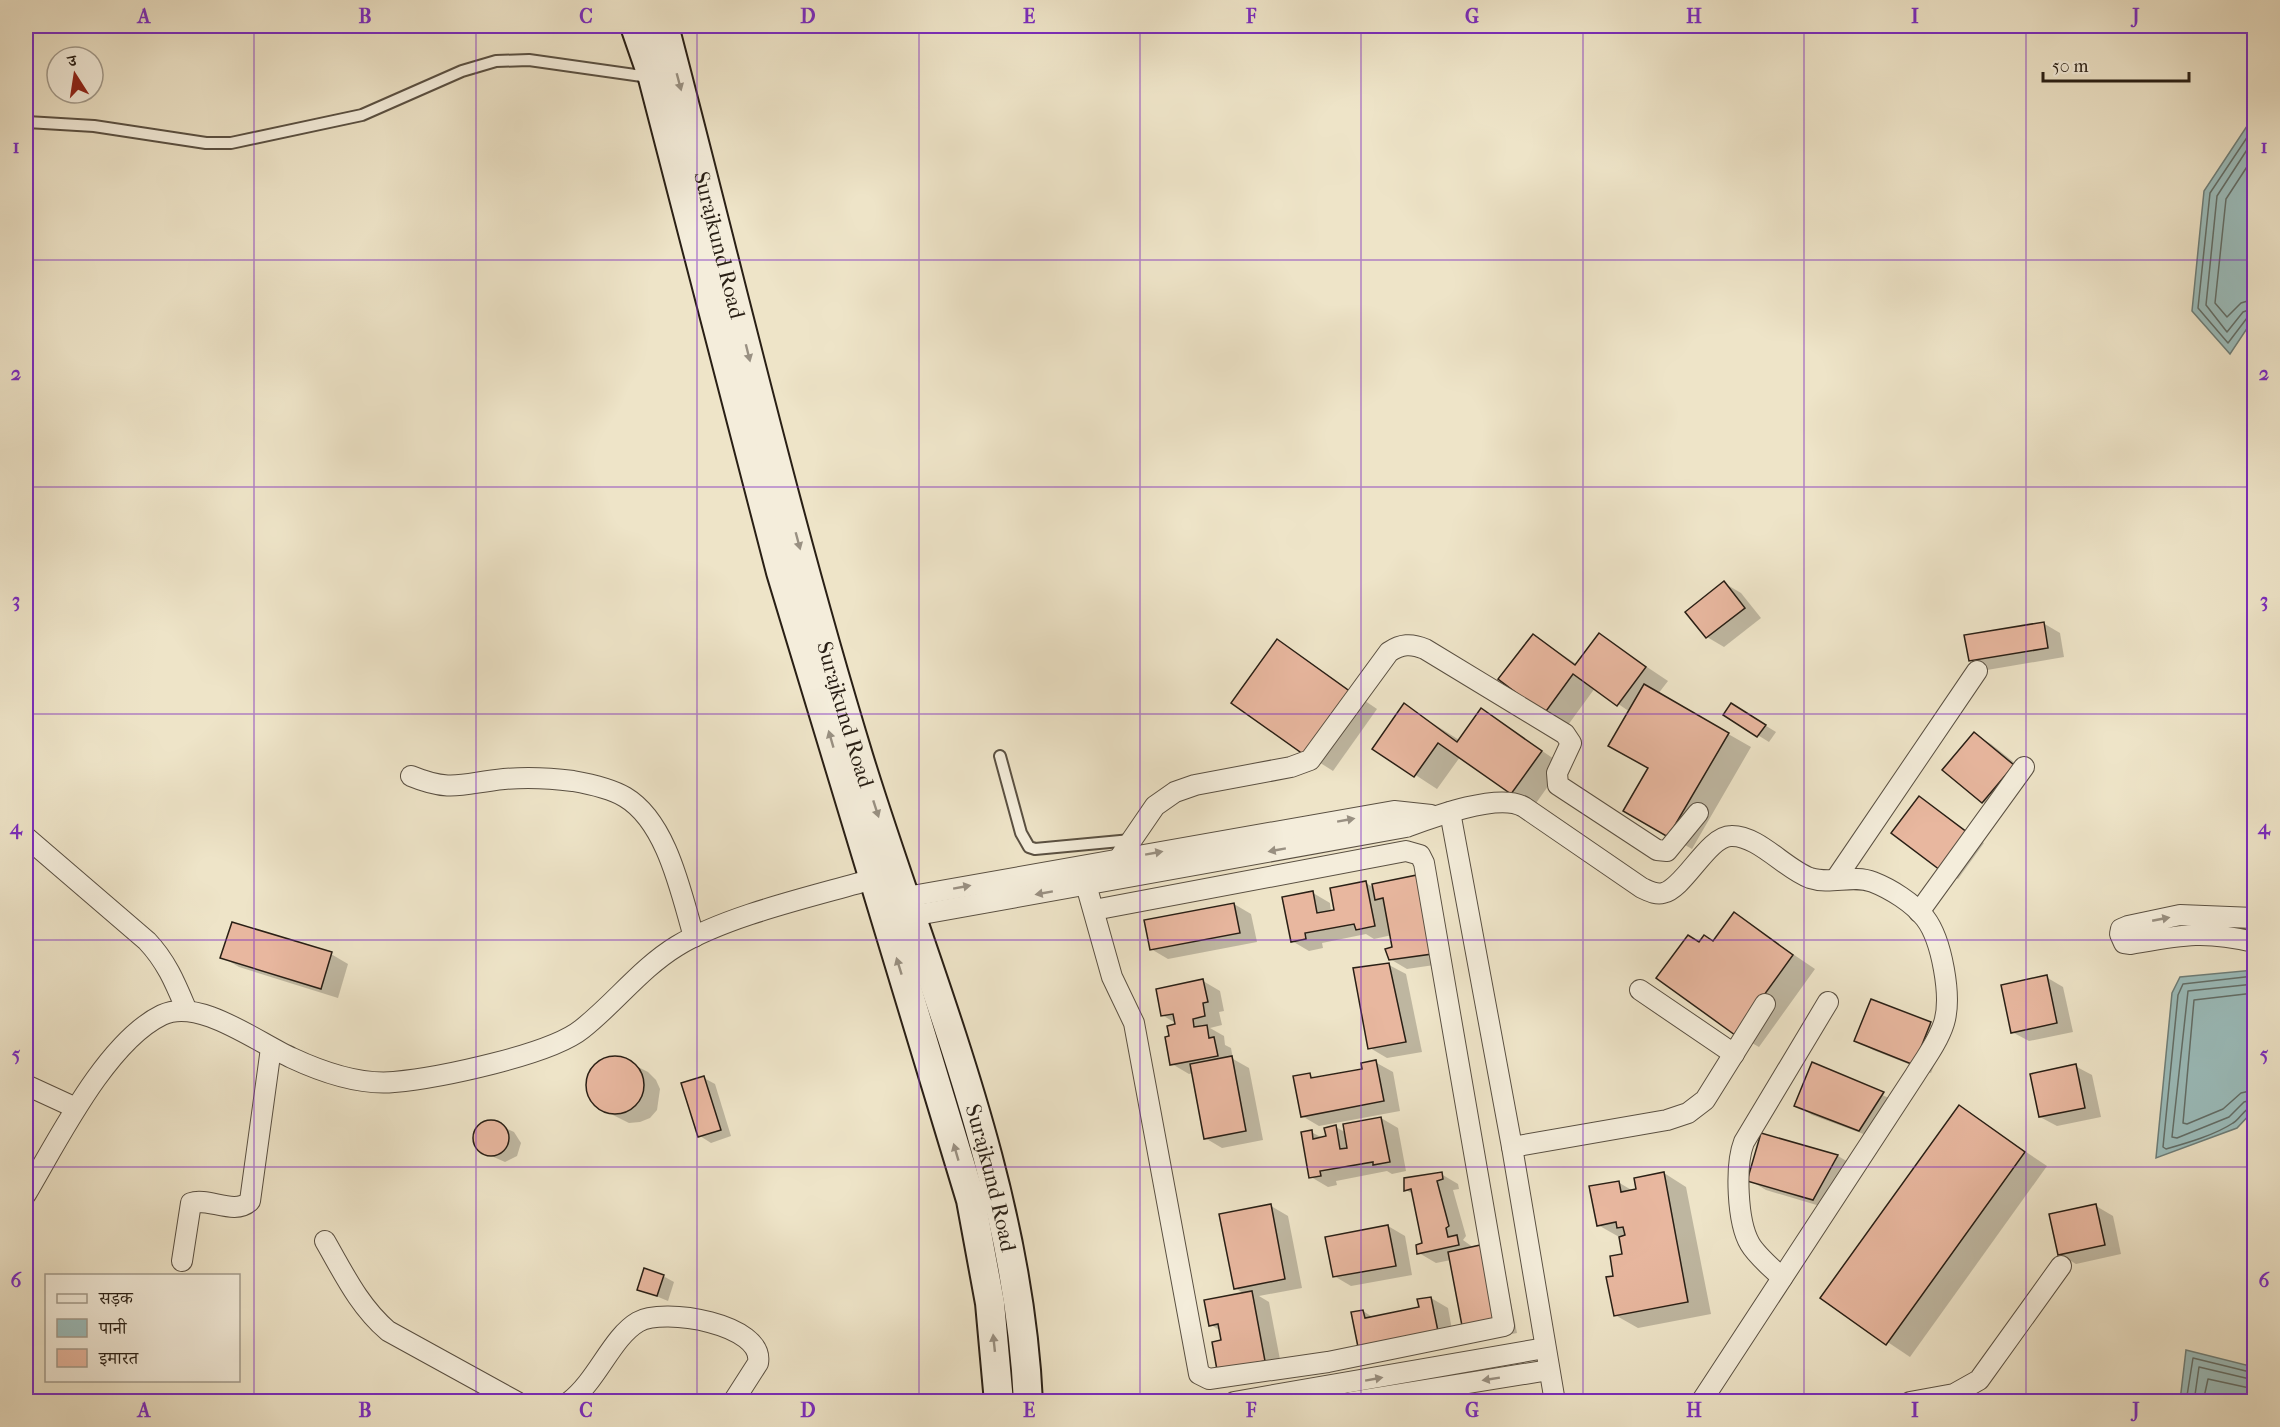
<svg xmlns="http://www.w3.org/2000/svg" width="2280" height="1427" viewBox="0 0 2280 1427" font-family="'IM FELL French Canon','Noto Serif Devanagari',serif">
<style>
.water{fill:#9bbdbc;stroke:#6d7e79;stroke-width:1.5}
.shadow{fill:#0003}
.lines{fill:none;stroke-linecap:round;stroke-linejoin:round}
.shore{stroke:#626e68;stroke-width:1.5}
.building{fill:#e8b79f;stroke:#291f15;stroke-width:1.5}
.service-casing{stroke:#5a5042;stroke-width:14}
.minor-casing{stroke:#5a5042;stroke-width:22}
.secondary-casing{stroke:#291f15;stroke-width:32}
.service{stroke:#f4eddb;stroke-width:10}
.minor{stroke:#f4eddb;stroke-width:20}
.secondary{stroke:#f4eddb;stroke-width:28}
.oneway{fill:#999082}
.grid{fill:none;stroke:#7b2cbf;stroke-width:1.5;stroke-opacity:0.55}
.labels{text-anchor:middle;stroke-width:4.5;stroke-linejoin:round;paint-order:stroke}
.street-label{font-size:22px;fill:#291f15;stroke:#f4eddb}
.neatline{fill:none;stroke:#7b2cbf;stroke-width:2}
.grid-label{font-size:20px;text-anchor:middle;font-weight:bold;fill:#7b2cbf}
</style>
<rect width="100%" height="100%" fill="#eee4c8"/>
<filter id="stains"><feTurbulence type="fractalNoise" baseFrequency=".00333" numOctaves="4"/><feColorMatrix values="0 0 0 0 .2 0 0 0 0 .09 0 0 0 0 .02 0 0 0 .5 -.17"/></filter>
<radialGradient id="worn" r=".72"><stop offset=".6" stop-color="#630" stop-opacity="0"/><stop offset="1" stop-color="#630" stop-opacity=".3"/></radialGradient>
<g class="water">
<polygon points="2254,119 2254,318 2230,354 2192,311 2204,191 2249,123"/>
<polygon points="2254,970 2254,1110 2237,1128 2156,1158 2172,993 2180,977"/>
<polygon points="2186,1350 2254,1367 2254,1401 2180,1401"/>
</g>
<g class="shadow">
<polygon points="1724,583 1741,593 1761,618 1724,647 1707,637"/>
<polygon points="2043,623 2060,633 2064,657 1987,670 1970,660"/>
<polygon points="1599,635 1668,681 1658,694 1751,747 1692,849 1625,811 1650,768 1630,712 1595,688 1568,725 1545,712 1534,636 1578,665"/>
<polygon points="1277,641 1377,709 1333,771 1311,757"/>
<polygon points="1404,705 1459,740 1481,710 1563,765 1534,806 1460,757 1437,789 1374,748"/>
<polygon points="1742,711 1776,732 1769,742 1725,715"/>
<polygon points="1974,734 1991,744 2030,775 2000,811 1983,802"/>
<polygon points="1920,798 1984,843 1958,879 1941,869"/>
<polygon points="1366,883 1374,888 1448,963 1407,969 1390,959 1394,949 1392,935 1374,939 1366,934 1322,943 1323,948 1309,951 1292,941 1313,893 1330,903 1331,912 1336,911"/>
<polygon points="1234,904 1251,914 1257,942 1168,959 1151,949"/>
<polygon points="1734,914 1815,969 1759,1047 1736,1034 1700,943 1714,942"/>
<polygon points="331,954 348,964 338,998 239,967 222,957"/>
<polygon points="1389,965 1406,974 1422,1052 1387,1058 1370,1048"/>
<polygon points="2046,977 2063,987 2073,1032 2029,1041 2012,1032"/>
<polygon points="1203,981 1220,991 1224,1011 1219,1012 1222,1025 1210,1028 1224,1036 1225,1045 1231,1048 1233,1059 1249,1068 1263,1140 1222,1148 1205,1138 1193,1073 1189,1074 1172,1064 1171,1038 1179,1025 1162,1015"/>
<polygon points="1930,1024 1947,1033 1931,1073 1873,1050 1856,1040"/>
<polygon points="620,1058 648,1072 656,1080 660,1089 657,1110 650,1118 640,1122 629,1123 601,1109 589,1091 588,1081 600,1063"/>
<polygon points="1375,1062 1393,1072 1400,1111 1319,1126 1302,1116 1309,1075 1317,1079 1364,1070"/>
<polygon points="1813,1064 1900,1103 1877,1139 1812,1115 1796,1105"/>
<polygon points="2075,1066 2092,1075 2101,1117 2057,1126 2040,1117"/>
<polygon points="704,1078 715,1084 731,1136 711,1143 700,1136"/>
<polygon points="1959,1107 2047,1166 1910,1357 1822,1298"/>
<polygon points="1381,1118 1398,1128 1406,1171 1392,1174 1387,1171 1336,1181 1337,1185 1328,1187 1311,1177 1311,1132 1323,1138 1327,1138 1336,1127 1346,1133"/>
<polygon points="490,1121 514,1132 521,1143 517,1156 505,1162 480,1151 474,1140 478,1127"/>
<polygon points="1762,1135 1838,1156 1855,1166 1830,1209 1766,1190 1749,1180"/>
<polygon points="1664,1173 1686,1187 1711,1314 1638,1328 1615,1315 1615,1277 1624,1255 1621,1238 1598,1225 1618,1182 1633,1191"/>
<polygon points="1441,1174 1458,1184 1459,1189 1453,1190 1466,1236 1463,1240 1474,1248 1485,1246 1502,1256 1517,1333 1482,1340 1451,1260 1436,1263 1419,1253 1424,1245 1413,1194 1406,1190"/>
<polygon points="1271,1206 1288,1216 1302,1288 1259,1296 1269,1302 1282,1370 1236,1379 1221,1331 1211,1325 1245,1294 1235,1288"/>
<polygon points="2096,1206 2113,1216 2121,1254 2076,1264 2059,1254"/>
<polygon points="1388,1226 1405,1236 1412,1275 1351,1286 1334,1276"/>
<polygon points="663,1276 674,1282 668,1301 639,1289"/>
<polygon points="1431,1298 1448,1308 1455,1346 1377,1361 1363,1311 1374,1318 1421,1309"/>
</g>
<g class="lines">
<g class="shore">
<polyline points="2254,127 2210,193 2198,308 2228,343 2247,318 2254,316"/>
<polyline points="2254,139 2217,196 2206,305 2227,332 2243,312 2254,308"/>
<polyline points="2254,156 2226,199 2215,303 2227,317 2241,303 2254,299"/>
<path d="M2254 976 2183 984 2178 995 2163 1147 2166 1149C2187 1143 2215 1135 2233 1123 2241 1118 2244 1108 2254 1106"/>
<polyline points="2254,984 2188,991 2172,1137 2177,1138 2229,1117 2244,1102 2254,1099"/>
<polyline points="2254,993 2194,1000 2183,1123 2187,1124 2223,1109 2241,1093 2254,1090"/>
<polyline points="2186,1402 2193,1358 2254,1373"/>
<polyline points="2194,1402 2199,1367 2254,1380"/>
<polyline points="2203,1402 2208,1379 2254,1389"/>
</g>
</g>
<g class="building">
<polygon points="1724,581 1745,608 1706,638 1685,612"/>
<polygon points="2044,622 2048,648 1969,661 1964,635"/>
<polygon points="1599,633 1646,667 1617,706 1573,674 1544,714 1498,679 1533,634 1575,665"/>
<polygon points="1277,639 1355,695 1310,759 1231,703"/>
<polygon points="1644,684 1729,733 1668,837 1623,811 1648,768 1608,746"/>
<polygon points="1404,703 1457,742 1481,708 1542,751 1511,794 1438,743 1414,777 1372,749"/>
<polygon points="1731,703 1766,725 1757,737 1723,715"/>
<polygon points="1974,732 2014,765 1982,803 1942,770"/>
<polygon points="1919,796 1968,833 1940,870 1891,833"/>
<polygon points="1417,875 1432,954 1389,960 1385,949 1392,947 1383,898 1375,900 1372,884"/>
<polygon points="1366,881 1375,926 1356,930 1354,924 1305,933 1306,939 1291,942 1282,897 1313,891 1317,913 1334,910 1330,888"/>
<polygon points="1234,903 1240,933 1150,950 1144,920"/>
<polygon points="1734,912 1793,955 1735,1035 1656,978 1688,935 1699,942 1704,935 1713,941"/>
<polygon points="232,922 332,952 321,989 220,958"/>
<polygon points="1389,963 1406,1042 1368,1049 1353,968"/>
<polygon points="2047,975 2057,1023 2011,1033 2001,985"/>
<polygon points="1203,979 1208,1002 1203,1003 1205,1016 1193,1019 1194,1027 1207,1025 1209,1038 1214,1037 1218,1056 1170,1065 1165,1037 1169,1036 1167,1026 1175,1024 1173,1014 1161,1016 1156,989"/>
<polygon points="1871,999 1931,1022 1914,1065 1854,1041"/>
<polygon points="1232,1056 1246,1131 1204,1139 1190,1064"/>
<circle cx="615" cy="1085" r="29"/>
<polygon points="1376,1060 1384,1101 1301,1117 1293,1076 1310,1073 1311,1078 1362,1069 1361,1063"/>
<polygon points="1812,1062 1884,1092 1859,1131 1794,1106"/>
<polygon points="2076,1064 2085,1108 2039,1117 2030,1074"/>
<polygon points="704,1076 721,1130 698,1137 681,1083"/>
<polygon points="1959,1105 2025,1152 1886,1345 1820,1298"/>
<polygon points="1381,1117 1390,1162 1373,1165 1373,1162 1320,1171 1321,1176 1309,1178 1301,1132 1312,1130 1313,1139 1326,1136 1324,1128 1336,1125 1340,1149 1347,1148 1343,1124"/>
<circle cx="491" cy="1138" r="18"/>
<polygon points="1761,1133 1838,1155 1813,1200 1747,1181"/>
<polygon points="1442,1172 1443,1179 1437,1181 1449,1226 1446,1228 1448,1237 1457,1235 1459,1245 1417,1254 1416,1245 1422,1243 1411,1189 1404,1191 1404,1178"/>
<polygon points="1664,1172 1688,1302 1614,1316 1606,1277 1613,1276 1610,1256 1622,1254 1619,1237 1625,1235 1623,1227 1617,1228 1616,1222 1597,1226 1589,1186 1619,1181 1621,1192 1636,1189 1634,1178"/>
<polygon points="1271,1204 1285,1279 1234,1289 1219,1214"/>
<polygon points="2096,1204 2105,1245 2058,1255 2049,1214"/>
<polygon points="1388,1225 1396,1266 1333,1277 1325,1237"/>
<polygon points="1485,1244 1500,1324 1463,1331 1448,1252"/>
<polygon points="644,1268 664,1275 657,1296 637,1290"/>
<polygon points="1252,1291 1265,1361 1217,1370 1212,1342 1221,1340 1218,1324 1209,1326 1204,1300"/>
<polygon points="1431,1297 1439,1336 1359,1352 1351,1312 1363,1310 1365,1318 1419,1307 1417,1299"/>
</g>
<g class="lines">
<defs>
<g id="service">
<polyline points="27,122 94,126 206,143 231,143 362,115 462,71 496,61 529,60 649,77"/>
<polyline points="1000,756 1021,833 1029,847 1035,849 1131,840"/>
</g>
<g id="minor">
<path d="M411 776C452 793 463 783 504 779 527 777 550 778 573 781 590 784 610 788 625 797 667 822 681 893 694 937"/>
<polyline points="1450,812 1512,1147 1555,1402"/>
<path d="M26 837 147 941C167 962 176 985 187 1011"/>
<path d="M1118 860 1155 806 1175 792 1195 785 1291 767 1310 760 1389 652C1401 644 1411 643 1425 649L1565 734 1571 743 1557 773 1558 785 1657 850 1667 851 1698 813"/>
<polyline points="1081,867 1112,977 1134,1023 1199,1374 1209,1379 1328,1362 1504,1326 1424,863 1420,855 1406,851 1094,910"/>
<polyline points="1835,880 1977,671"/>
<polyline points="895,899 1394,811 1431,815"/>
<polyline points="1919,912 2024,767"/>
<path d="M900 918 1406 827C1433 817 1499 792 1524 807L1642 888C1649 891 1656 895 1663 893 1684 889 1708 836 1731 836 1758 835 1785 869 1810 878 1831 885 1853 874 1873 882 1891 889 1913 903 1925 918 1942 940 1952 997 1944 1023 1938 1042 1925 1059 1915 1075L1701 1402"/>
<path d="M2254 918 2180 915 2128 926 2121 929 2120 934 2124 943 2131 944C2182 935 2203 930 2254 942"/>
<polyline points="1640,990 1734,1054"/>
<polyline points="26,1085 76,1108"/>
<polyline points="1512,1147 1667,1120 1688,1113 1705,1100 1765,1004"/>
<path d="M26 1194C57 1142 106 1042 162 1015 199 997 258 1043 292 1058 322 1072 361 1085 394 1082 438 1078 550 1055 582 1029 615 1003 641 968 677 946 728 915 815 896 873 879"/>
<path d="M325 1241C344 1274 359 1306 388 1331L517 1402"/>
<path d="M182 1261 191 1203C208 1197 235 1216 250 1201L271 1048"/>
<path d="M1782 1278C1771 1267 1757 1256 1750 1244 1737 1222 1735 1165 1744 1142L1828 1002"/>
<path d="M569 1402C597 1381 612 1337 638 1322 663 1307 765 1324 758 1363L733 1402"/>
<polyline points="1234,1402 1545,1348"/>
<polyline points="1351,1402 1549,1370"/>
<polyline points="1910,1402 1954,1394 1979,1380 2061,1266"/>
</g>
<g id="secondary">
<polyline points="635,26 653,78 781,572 971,1200 990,1303 999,1402"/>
<path id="s1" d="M664 26C728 270 785 517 859 759 924 970 1018 1178 1028 1402"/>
</g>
</defs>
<use href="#service" class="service-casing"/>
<use href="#minor" class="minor-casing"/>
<use href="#secondary" class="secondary-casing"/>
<use href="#service" class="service"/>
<use href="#minor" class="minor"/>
<use href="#secondary" class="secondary"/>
</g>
<defs><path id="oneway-solid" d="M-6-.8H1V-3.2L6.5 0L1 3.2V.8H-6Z" transform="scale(1.5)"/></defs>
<g class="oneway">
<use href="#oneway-solid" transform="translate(679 82) rotate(75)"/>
<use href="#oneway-solid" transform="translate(748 353) rotate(76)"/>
<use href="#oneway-solid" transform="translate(798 541) rotate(75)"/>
<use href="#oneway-solid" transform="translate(831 739) rotate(-106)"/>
<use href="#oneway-solid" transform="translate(876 809) rotate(72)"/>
<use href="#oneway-solid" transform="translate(1346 820) rotate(-10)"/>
<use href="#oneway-solid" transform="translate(1277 850) rotate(170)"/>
<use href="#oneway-solid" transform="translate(1154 853) rotate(-10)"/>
<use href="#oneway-solid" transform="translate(962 887) rotate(-10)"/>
<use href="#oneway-solid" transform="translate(1044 893) rotate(170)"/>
<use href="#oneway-solid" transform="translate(2161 919) rotate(-11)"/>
<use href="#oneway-solid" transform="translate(899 966) rotate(-107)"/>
<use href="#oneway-solid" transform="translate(956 1152) rotate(-106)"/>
<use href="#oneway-solid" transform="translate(994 1343) rotate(-96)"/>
<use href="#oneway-solid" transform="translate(1374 1379) rotate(-10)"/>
<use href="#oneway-solid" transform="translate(1491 1379) rotate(171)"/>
</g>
<path class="grid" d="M254 26V1402M476 26V1402M697 26V1402M919 26V1402M1140 26V1402M1361 26V1402M1583 26V1402M1804 26V1402M2026 26V1402M26 260H2254M26 487H2254M26 714H2254M26 940H2254M26 1167H2254"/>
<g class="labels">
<g class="street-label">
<text dy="8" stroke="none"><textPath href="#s1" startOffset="226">Surajkund Road</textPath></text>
<text dy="8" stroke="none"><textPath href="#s1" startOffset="712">Surajkund Road</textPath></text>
<text dy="8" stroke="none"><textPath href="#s1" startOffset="1198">Surajkund Road</textPath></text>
</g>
</g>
<rect width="2280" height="1427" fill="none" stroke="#eee4c8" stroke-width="66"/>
<rect x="45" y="1274" width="195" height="108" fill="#f4eddb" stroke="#a39b8c" stroke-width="1.5"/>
<rect x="57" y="1294" width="30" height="9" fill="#f4eddb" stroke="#a39b8c" stroke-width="1.5"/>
<text x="99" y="1304" font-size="18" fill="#291f15">सड़क</text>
<rect x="57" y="1319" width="30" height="18" fill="#9bbdbc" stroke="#a39b8c" stroke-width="1.5"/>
<text x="99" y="1334" font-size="18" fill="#291f15">पानी</text>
<rect x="57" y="1349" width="30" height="18" fill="#e8b79f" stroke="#a39b8c" stroke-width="1.5"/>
<text x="99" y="1364" font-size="18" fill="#291f15">इमारत</text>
<g transform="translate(75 75) rotate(348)"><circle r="28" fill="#f4eddb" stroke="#a39b8c" stroke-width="1.5"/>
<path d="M0-4.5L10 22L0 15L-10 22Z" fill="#8f2418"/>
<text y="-9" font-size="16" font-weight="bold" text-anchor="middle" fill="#291f15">उ</text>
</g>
<path d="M2043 72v9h146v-9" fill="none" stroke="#291f15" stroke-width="3"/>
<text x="2052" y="72" font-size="18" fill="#291f15" stroke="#f4eddb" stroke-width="4.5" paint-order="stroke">50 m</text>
<rect x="33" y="33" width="2214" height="1361" class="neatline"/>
<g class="grid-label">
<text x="144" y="23">A</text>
<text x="365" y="23">B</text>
<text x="586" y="23">C</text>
<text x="808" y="23">D</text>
<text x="1029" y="23">E</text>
<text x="1251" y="23">F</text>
<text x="1472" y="23">G</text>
<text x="1694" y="23">H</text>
<text x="1915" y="23">I</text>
<text x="2136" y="23">J</text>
<text x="16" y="153">1</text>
<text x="2264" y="153">1</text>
<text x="16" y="380">2</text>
<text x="2264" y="380">2</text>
<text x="16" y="607">3</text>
<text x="2264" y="607">3</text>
<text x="16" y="834">4</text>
<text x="2264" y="834">4</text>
<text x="16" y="1061">5</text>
<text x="2264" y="1061">5</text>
<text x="16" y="1287">6</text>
<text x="2264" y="1287">6</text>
<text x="144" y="1417">A</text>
<text x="365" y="1417">B</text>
<text x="586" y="1417">C</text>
<text x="808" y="1417">D</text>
<text x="1029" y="1417">E</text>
<text x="1251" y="1417">F</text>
<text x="1472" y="1417">G</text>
<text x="1694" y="1417">H</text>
<text x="1915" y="1417">I</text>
<text x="2136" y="1417">J</text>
</g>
<rect width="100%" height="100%" filter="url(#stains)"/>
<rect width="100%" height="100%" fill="url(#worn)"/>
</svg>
